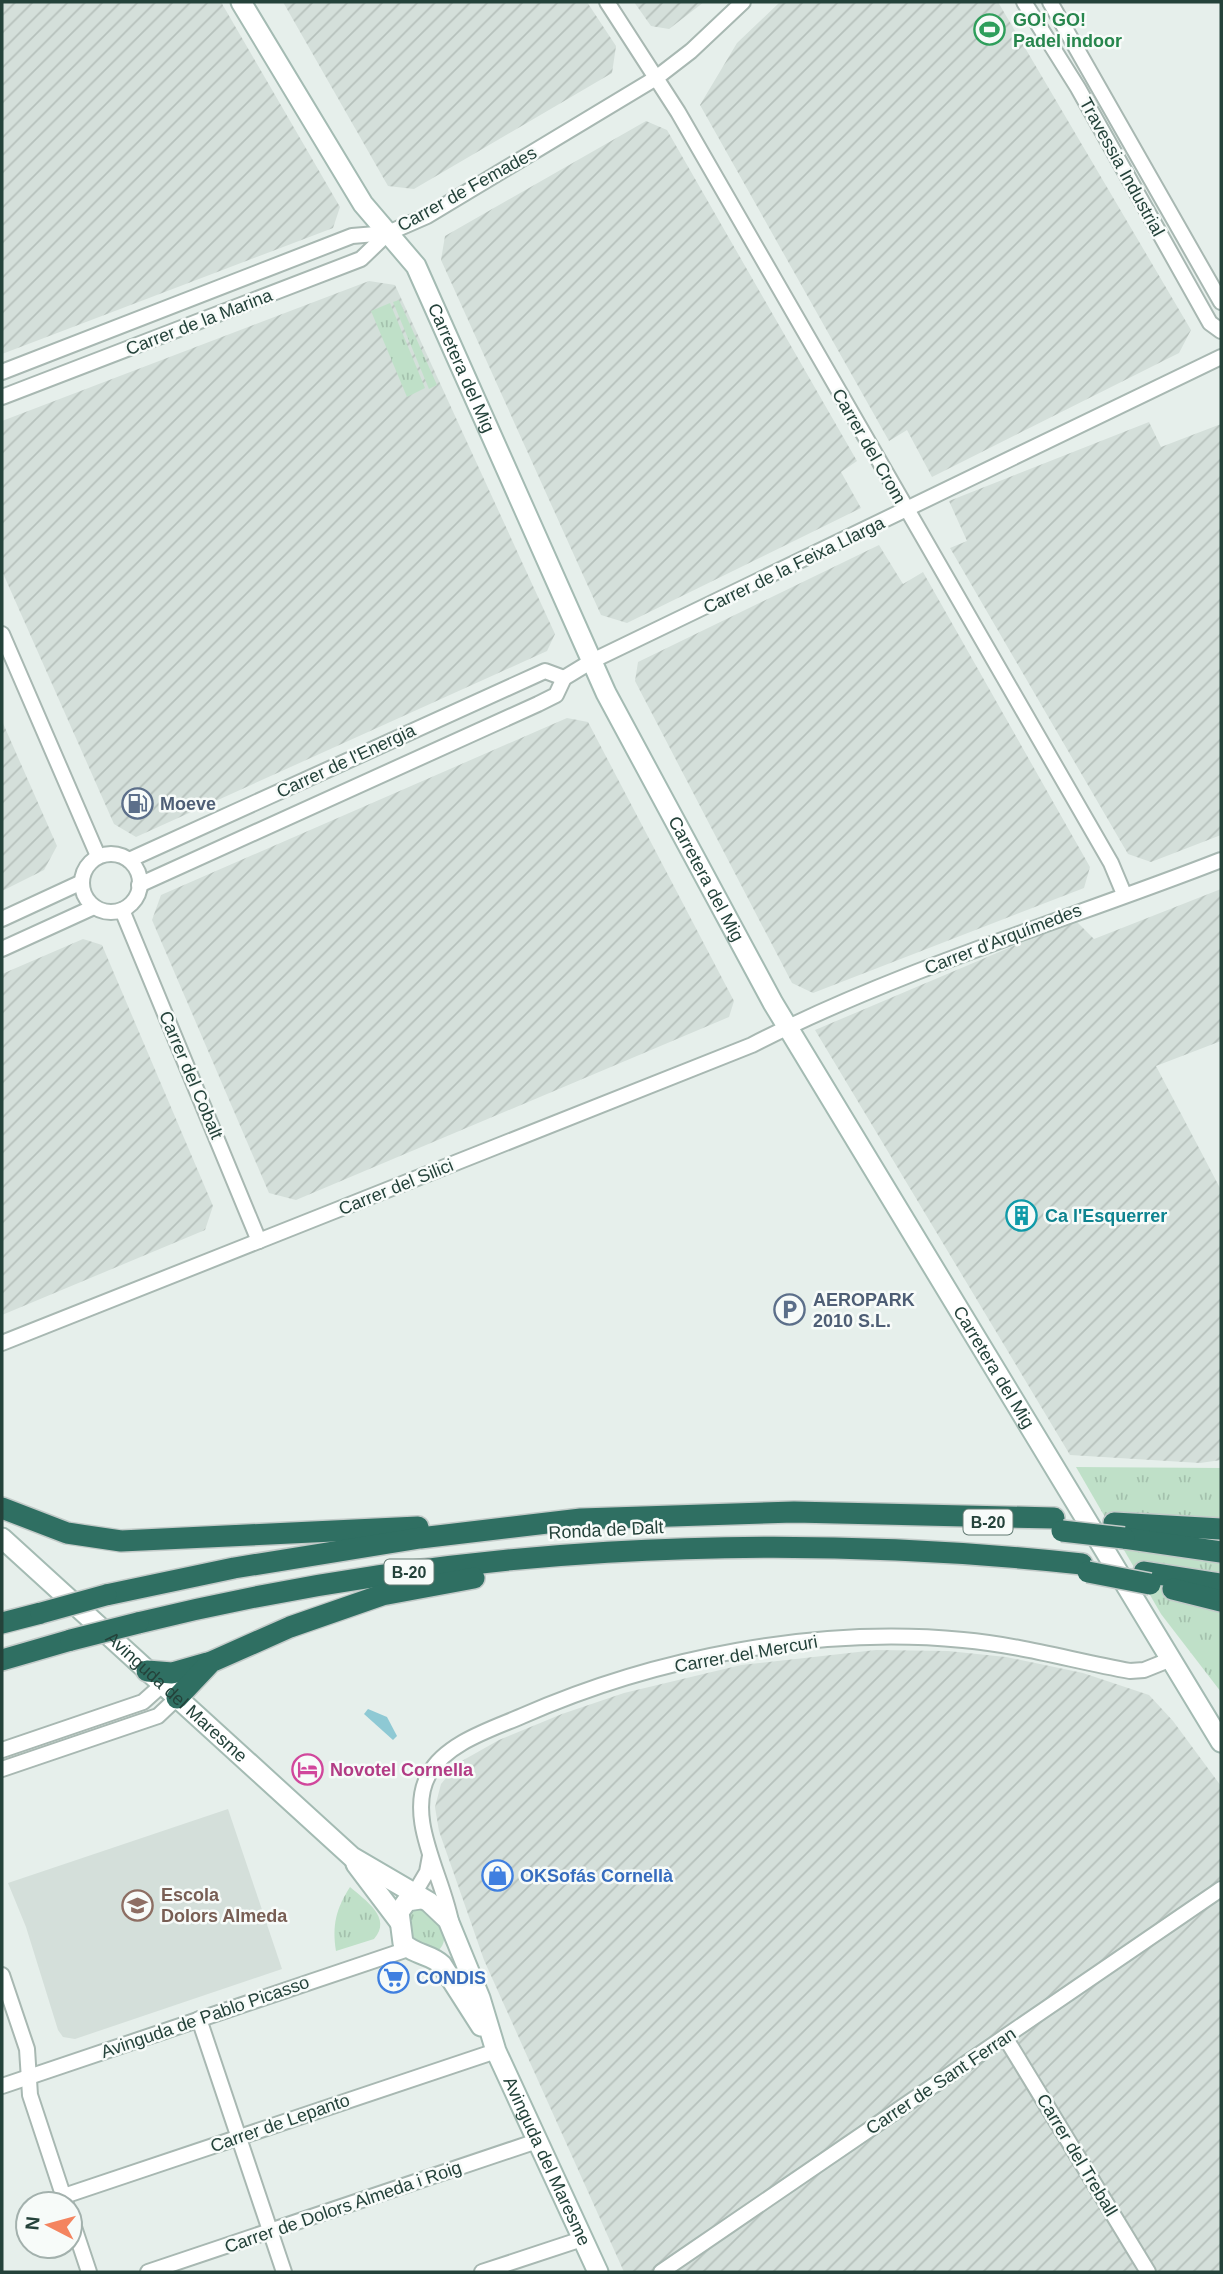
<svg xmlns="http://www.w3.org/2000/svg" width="1223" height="2274" viewBox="0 0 1223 2274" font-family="Arial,sans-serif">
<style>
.built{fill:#d4dfda}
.industrial{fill:url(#industrial-furrows)}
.grass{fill:url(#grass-tufts)}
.water{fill:#8ec9d4}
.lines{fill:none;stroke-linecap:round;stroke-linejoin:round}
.street-casing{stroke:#a8b8b2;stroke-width:18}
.secondary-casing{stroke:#a4bbb3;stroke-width:23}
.highway-casing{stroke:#c2cac8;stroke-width:24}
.street{stroke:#fff;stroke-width:14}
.secondary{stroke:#fff;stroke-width:19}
.highway{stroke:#2f6f62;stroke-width:21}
.highway-bridge-casing{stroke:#c2cac8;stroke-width:24;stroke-linecap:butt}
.highway-bridge{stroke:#2f6f62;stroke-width:21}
.labels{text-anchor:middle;stroke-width:5;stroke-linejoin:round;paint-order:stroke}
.shield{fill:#f7fbf9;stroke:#637a73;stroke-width:2}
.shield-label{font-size:16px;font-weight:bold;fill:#24423a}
.leisure-label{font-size:18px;font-weight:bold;fill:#27864d;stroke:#f7fbf9;text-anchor:start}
.street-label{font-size:18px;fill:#24423a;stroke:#f7fbf9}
.service-label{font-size:18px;font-weight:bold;fill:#4e5e75;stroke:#f7fbf9;text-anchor:start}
.culture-label{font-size:18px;font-weight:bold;fill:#0d838f;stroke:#f7fbf9;text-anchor:start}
.hotel-label{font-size:18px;font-weight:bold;fill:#b23c85;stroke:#f7fbf9;text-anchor:start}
.shop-label{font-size:18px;font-weight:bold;fill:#366cbe;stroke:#f7fbf9;text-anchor:start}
.education-label{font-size:18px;font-weight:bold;fill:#785e54;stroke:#f7fbf9;text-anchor:start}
</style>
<defs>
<pattern id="industrial-furrows" width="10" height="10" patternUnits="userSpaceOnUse" patternTransform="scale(1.75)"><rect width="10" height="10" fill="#d4dfda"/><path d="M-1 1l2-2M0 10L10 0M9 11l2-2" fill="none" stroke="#b6c1bc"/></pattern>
<pattern id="grass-tufts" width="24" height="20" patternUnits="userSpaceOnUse" patternTransform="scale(1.75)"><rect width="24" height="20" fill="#bfe0c8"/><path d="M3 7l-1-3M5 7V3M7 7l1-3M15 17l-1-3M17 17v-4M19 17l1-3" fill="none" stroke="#a4c1ad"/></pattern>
</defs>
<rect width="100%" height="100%" fill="#e6efeb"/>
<polygon class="built" points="228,1809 282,1969 75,2039 63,2037 58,2030 26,1927 8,1883"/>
<g class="industrial">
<polygon points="2,2 221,2 340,207 333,228 2,354"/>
<polygon points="283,2 587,2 616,46 612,73 414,189 388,186"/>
<polygon points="634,2 704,2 669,29 651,26"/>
<polygon points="780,2 998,2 1191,330 1179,353 932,477 907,430 889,441 700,105 737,43"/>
<polygon points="646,121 667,130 857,461 841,472 861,508 627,623 601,615 441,260 445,236"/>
<polygon points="369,281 395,285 555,634 547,651 136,837 114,824 2,571 2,421"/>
<polygon points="1149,422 1161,447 1221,424 1221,835 1151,862 1128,854 950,548 967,541 949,501"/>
<polygon points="879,545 903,584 923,572 1090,867 1084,888 813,993 792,983 635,681 638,662"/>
<polygon points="567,718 588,722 734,1001 729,1017 296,1200 269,1193 152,920 161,895"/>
<polygon points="2,721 57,846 44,870 2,891"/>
<polygon points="1221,889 1221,1041 1156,1066 1221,1190 1221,1460 1200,1463 1070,1455 815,1030 1075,920 1094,939"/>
<polygon points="83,939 102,945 213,1206 205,1230 2,1315 2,974"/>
<polygon points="876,1650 948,1651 1006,1657 1083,1673 1149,1695 1173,1721 1221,1786 1221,2272 624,2272 484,1960 439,1831 435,1807 441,1784 460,1762 499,1740 562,1714 624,1693 741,1665"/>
</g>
<g class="grass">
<polygon points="399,300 437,385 429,389 393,302"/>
<polygon points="390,303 425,388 407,397 371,311"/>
<polygon points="1076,1467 1221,1468 1221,1692 1161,1614"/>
<path d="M350 1887C365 1900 393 1918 374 1939L336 1951C332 1925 336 1909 350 1887Z"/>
<path d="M420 1907C433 1919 456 1935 437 1952 415 1941 404 1935 409 1909Z"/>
</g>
<polygon class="water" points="368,1709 387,1717 397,1736 393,1740 364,1714"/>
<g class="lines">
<defs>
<g id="street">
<polyline points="607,2 678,112 1111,863 1124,894"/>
<polyline points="1024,2 1078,88 1210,323 1221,331"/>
<polyline points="1050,2 1221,302"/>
<polyline points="2,372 352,236 388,233 427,216 656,78 691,51 743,2"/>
<polyline points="2,397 361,259 388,233"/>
<polyline points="2,634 98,856"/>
<circle cx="111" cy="883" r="29"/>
<polyline points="129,860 545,671 564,678"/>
<polyline points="139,885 538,704 556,695 564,678 592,661 1221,357"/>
<polyline points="122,910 259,1241"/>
<polyline points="2,919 82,882"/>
<polyline points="2,949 94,907"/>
<path d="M2 1343 752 1045C902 968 1065 921 1221 860"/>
<polyline points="2,1750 143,1702 162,1685"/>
<polyline points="2,1769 158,1716 177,1698"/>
<polyline points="411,1899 427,1872 430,1856"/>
<path d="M452 1927C445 1879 404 1819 429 1774 446 1743 492 1729 522 1716 656 1657 817 1626 963 1640 1020 1645 1074 1661 1130 1671L1144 1670 1169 1660"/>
<polyline points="2,1975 27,2049 30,2095 66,2204"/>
<polyline points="199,2019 284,2272"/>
<polyline points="1005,2037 1148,2272"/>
<polyline points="2,2086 408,1949"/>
<polyline points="64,2196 496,2051"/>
<polyline points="70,2215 89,2272"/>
<polyline points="148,2272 537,2141"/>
<polyline points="482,2272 582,2239"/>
<polyline points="661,2272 1221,1889"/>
</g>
<g id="secondary">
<path id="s1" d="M241 2 363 204 416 266 606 693 773 1003 1221 1742"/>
<path id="s2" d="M2 1538 352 1857 429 1902 448 1920 480 1998 496 2051 598 2272"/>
<polyline points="356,1864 399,1921"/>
<path d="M420 1899 407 1901 399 1912 403 1943C414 1955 431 1954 442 1965L481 2026"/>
</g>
<g id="highway">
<polyline points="2,1508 67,1533 121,1541 418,1527"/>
<polyline points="1114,1523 1221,1529"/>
<polyline points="1124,1538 1221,1552"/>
<polyline points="1144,1572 1221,1584"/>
<polyline points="1173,1589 1221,1601"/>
<polyline points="106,1595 234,1568 420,1538 581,1519 794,1512 1054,1518"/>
<polyline points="2,1623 41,1613"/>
<path d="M138 1623C446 1547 767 1530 1082 1564"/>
<polyline points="2,1660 71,1640"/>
<polyline points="147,1671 172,1673 207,1663"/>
<polyline points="177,1698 211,1662 290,1627 382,1595 474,1578"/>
</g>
</defs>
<use href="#street" class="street-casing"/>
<use href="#secondary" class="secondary-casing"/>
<use href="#highway" class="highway-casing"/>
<use href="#street" class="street"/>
<use href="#secondary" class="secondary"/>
<use href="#highway" class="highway"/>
<defs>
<g id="highway-bridge">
<polyline points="1062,1531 1124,1538"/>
<polyline points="1088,1572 1150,1584"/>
<polyline points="41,1613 106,1595"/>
<polyline points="71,1640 138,1623"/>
</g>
</defs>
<use href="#highway-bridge" class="highway-bridge-casing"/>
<use href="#highway-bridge" class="highway-bridge"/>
</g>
<defs>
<symbol id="stadium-ring" viewBox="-11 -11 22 22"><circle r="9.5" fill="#f7fbf9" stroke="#2e9e5b" stroke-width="1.5"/><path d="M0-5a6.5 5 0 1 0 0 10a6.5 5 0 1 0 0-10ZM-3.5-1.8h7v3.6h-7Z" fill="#2e9e5b"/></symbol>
<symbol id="fuel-ring" viewBox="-11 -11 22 22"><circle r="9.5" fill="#f7fbf9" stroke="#5c6f8a" stroke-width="1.5"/><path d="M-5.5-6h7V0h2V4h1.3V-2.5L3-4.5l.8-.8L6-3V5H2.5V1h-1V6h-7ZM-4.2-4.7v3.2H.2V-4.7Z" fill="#5c6f8a"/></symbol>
<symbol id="building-ring" viewBox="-11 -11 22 22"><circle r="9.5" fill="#f7fbf9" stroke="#0f9aa8" stroke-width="1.5"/><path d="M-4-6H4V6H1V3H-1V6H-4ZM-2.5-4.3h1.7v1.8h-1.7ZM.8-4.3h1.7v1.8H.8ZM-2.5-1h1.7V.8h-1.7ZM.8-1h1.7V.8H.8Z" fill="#0f9aa8"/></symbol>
<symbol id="parking-ring" viewBox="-11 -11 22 22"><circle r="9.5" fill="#f7fbf9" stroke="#5c6f8a" stroke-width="1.5"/><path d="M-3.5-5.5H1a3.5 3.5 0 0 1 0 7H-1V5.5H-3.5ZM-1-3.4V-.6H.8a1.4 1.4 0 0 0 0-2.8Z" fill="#5c6f8a"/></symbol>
<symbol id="hotel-ring" viewBox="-11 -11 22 22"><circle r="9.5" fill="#f7fbf9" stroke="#d1479c" stroke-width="1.5"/><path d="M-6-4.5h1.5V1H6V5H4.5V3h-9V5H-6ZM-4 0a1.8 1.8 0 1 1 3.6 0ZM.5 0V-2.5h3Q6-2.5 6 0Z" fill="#d1479c"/></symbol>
<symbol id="shop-ring" viewBox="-11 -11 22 22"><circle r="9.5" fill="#f7fbf9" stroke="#3f7fe0" stroke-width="1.5"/><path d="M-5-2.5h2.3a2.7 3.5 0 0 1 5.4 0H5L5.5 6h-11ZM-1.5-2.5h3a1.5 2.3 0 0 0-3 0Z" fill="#3f7fe0"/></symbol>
<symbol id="school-ring" viewBox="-11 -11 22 22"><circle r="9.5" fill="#f7fbf9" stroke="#8d6e63" stroke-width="1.5"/><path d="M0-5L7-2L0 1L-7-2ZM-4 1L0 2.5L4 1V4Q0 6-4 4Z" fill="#8d6e63"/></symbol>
<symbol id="supermarket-ring" viewBox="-11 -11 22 22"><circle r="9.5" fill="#f7fbf9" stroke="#3f7fe0" stroke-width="1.5"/><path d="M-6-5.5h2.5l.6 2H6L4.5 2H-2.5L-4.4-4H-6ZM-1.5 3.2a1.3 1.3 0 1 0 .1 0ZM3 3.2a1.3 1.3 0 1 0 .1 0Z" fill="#3f7fe0"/></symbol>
</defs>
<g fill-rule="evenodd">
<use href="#stadium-ring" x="972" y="12" width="35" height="35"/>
<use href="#fuel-ring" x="120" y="786" width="35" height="35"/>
<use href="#building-ring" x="1004" y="1198" width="35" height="35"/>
<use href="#parking-ring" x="772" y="1292" width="35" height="35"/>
<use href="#hotel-ring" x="290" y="1752" width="35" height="35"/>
<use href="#shop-ring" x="480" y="1858" width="35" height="35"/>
<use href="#school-ring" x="120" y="1888" width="35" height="35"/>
<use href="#supermarket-ring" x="376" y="1960" width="35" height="35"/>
</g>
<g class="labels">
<g class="shield">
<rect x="963.5" y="1509.5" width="49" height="25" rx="5"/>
<rect x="384.5" y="1559.5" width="49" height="25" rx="5"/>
</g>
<g class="shield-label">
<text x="988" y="1528">B-20</text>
<text x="409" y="1578">B-20</text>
</g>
<g class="leisure-label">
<text x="1013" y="26">GO! GO!<tspan x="1013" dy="21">Padel indoor</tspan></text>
</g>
<g class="street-label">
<text transform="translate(1122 167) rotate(61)" y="6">Travessia Industrial</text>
<text transform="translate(467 189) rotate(-29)" y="6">Carrer de Femades</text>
<text transform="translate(199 322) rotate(-21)" y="6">Carrer de la Marina</text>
<text dy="6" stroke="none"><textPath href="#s1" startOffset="429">Carretera del Mig</textPath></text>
<text transform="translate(869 446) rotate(60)" y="6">Carrer del Crom</text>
<text transform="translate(794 565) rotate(-26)" y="6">Carrer de la Feixa Llarga</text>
<text transform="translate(346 761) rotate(-25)" y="6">Carrer de l'Energia</text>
<text dy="6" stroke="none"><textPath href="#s1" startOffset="996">Carretera del Mig</textPath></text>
<text transform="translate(1003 939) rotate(-21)" y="6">Carrer d'Arquímedes</text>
<text transform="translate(191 1075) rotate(67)" y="6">Carrer del Cobalt</text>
<text transform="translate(396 1187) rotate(-22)" y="6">Carrer del Silici</text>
<text dy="6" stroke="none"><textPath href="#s1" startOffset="1563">Carretera del Mig</textPath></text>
<text transform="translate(606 1530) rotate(-3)" y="6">Ronda de Dalt</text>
<text transform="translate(746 1654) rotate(-10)" y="6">Carrer del Mercuri</text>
<text dy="6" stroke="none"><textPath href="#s2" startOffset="236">Avinguda del Maresme</textPath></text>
<text transform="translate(205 2017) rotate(-19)" y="6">Avinguda de Pablo Picasso</text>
<text transform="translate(941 2081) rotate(-34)" y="6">Carrer de Sant Ferran</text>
<text transform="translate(280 2123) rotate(-19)" y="6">Carrer de Lepanto</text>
<text transform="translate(1077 2155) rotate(59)" y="6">Carrer del Treball</text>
<text dy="6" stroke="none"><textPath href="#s2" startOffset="850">Avinguda del Maresme</textPath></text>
<text transform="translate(343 2207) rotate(-19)" y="6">Carrer de Dolors Almeda i Roig</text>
</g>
<g class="service-label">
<text x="160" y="810">Moeve</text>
<text x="813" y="1306">AEROPARK<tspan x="813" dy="21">2010 S.L.</tspan></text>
</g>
<g class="culture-label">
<text x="1045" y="1222">Ca l'Esquerrer</text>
</g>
<g class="hotel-label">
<text x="330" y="1776">Novotel Cornella</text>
</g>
<g class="shop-label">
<text x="520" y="1882">OKSofás Cornellà</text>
<text x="416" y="1984">CONDIS</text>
</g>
<g class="education-label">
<text x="161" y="1901">Escola<tspan x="161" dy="21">Dolors Almeda</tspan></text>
</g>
</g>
<rect width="1223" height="2274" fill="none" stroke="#24423a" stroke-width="7"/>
<g transform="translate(49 2225) rotate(276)"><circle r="33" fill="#f7fbf9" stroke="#a3b1ad" stroke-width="2"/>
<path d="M0-5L12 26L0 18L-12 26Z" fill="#f4845f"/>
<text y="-10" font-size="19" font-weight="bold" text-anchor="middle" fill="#24423a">N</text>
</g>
</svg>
